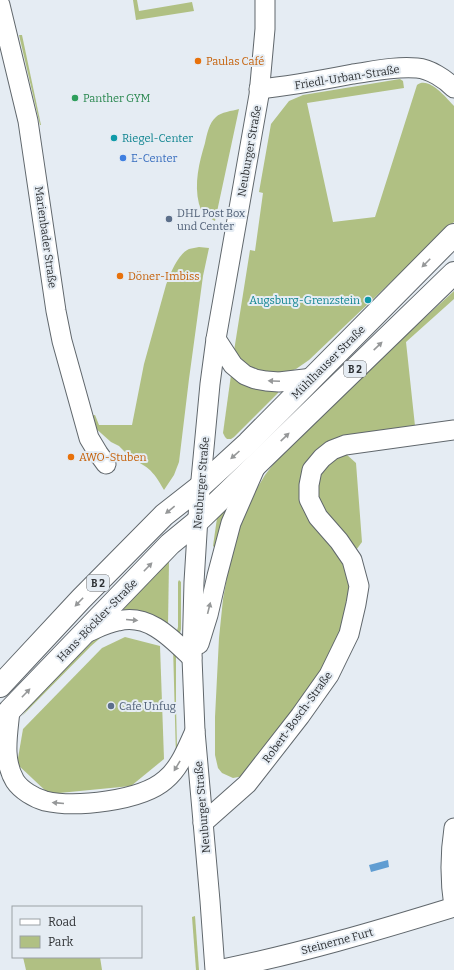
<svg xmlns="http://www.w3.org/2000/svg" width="454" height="970" viewBox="0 0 454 970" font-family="Bitter,serif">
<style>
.green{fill:#b0c083}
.water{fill:#609dd2}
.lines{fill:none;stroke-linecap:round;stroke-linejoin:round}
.minor-casing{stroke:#60676c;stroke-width:21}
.major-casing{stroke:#60676c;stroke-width:24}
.minor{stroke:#fff;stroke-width:19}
.major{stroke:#fff;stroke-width:22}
.oneway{fill:#969899}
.food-dot{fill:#e8710a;stroke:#e5ecf3;stroke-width:1.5}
.leisure-dot{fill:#2e9e5b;stroke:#e5ecf3;stroke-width:1.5}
.culture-dot{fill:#0f9aa8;stroke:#e5ecf3;stroke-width:1.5}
.shop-dot{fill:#3f7fe0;stroke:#e5ecf3;stroke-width:1.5}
.service-dot{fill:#5c6f8a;stroke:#e5ecf3;stroke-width:1.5}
.labels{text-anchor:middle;stroke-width:4;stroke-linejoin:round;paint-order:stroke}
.shield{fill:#e5ecf3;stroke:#64686d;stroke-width:1}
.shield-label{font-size:10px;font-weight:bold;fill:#2d3033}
.food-label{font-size:11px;fill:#c56008;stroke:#e5ecf3;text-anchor:start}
.street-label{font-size:11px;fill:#2d3033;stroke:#e5ecf3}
.leisure-label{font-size:11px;fill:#27864d;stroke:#e5ecf3;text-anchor:start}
.culture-label{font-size:11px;fill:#0d838f;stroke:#e5ecf3;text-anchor:start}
.shop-label{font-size:11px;fill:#366cbe;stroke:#e5ecf3;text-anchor:start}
.service-label{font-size:11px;fill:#4e5e75;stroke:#e5ecf3;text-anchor:start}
</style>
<rect width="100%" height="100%" fill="#e5ecf3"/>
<g class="green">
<polygon points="133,0 137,0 139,11 192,2 194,11 136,20"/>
<polygon points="19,35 22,35 41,125 40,125"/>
<path d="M400 79 403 81 404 88 307 103 333 222 375 217 417 85C429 76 446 98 454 106V222L309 360 296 369 283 374 250 371 234 351 250 250 255 251 263 193 259 192 271 124 289 101 303 95Z"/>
<path d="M239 109 215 221C210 218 204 216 201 210 200 208 200 206 199 204 194 183 199 163 205 143 207 134 209 123 216 117 221 112 232 111 239 109Z"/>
<path d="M199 247 209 248 203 276 198 313 189 379 179 462 174 475 164 490C153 470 147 465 126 457L125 452 119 446 111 442 93 426 90 416 95 415 99 425H132L144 364 166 285C170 274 178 254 189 249 192 248 196 248 199 247Z"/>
<polygon points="454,291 454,299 406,342 415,426 401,429 346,454 356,463 362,542 348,561 355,586 345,632 325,673 244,776 233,778 222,773 218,768 215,755 215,717 219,638 223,599 234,539 256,490 265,475 275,462 397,343"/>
<polygon points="231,375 278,390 278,393 234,437 231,439 227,439 225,437 223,433"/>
<polygon points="226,509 227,509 215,548 213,546 217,518"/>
<polygon points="169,561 168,625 123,611 124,607"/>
<polygon points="179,580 181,582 181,629 180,633 176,634 178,627 178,582"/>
<polygon points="136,626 106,633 91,646 22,716 34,700 93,641 105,632"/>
<polygon points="125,637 160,646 164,759 131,786 49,794 17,764 23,729 102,648"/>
<polygon points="173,646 176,651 176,705 177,747 176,758"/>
<polygon points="195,916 199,970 196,970 192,917"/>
<polygon points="23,957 100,957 102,970 26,970"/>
</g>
<polygon class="water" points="388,860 389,867 371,872 369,865"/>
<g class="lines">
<defs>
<g id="minor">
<polyline points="0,5 28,121 56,311 62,341 89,438 98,453 106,464"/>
<path d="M259 89C291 86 322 80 353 74 374 71 395 66 417 68 430 69 445 79 454 88"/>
<polyline points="216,339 233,365 245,375 255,379 266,381 279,382 313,378"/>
<path d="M83 634C94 630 106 623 118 621 149 613 172 639 192 658"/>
<polyline points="199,644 208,615 217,576 231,523 255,468"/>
<path d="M10 710C8 734 2 759 15 781 21 790 34 798 45 801 75 808 141 801 165 780 180 768 187 748 195 731"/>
<polyline points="203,823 247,784 300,716 329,675 349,634 356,604 359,586 352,560 339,541 318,517 309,499 309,485 312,470 322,458 332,450 345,445 454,430"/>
<path d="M454 907C450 881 450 854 454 828"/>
<polyline points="215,970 210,901 195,731 192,658 194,582 199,501 210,384 216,339 259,95 265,29 265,0"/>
<path d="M218 970C298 954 376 931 454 907"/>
</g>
<g id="major">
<polyline points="0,686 81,599 164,515 201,486 248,443 454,235"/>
<polyline points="0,722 10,710 170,544 198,521 454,273"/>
</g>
</defs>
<use href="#minor" class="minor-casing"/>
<use href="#major" class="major-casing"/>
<use href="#minor" class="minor"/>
<use href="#major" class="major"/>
</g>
<defs><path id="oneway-solid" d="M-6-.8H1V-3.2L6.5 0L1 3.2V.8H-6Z"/></defs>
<g class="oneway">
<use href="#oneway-solid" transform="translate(426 263) rotate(135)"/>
<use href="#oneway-solid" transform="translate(378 346) rotate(-44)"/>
<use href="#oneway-solid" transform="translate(274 381) rotate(-177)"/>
<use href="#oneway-solid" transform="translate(285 437) rotate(-44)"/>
<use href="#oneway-solid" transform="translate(235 455) rotate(138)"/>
<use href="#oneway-solid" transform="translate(170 510) rotate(141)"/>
<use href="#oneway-solid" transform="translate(148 567) rotate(-46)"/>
<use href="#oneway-solid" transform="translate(79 602) rotate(134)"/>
<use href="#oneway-solid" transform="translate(209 608) rotate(-76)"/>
<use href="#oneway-solid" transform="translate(132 620) rotate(5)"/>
<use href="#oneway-solid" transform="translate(26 693) rotate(-46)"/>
<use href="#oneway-solid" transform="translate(177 766) rotate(121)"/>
<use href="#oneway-solid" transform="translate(58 803) rotate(-175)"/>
</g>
<g class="food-dot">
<circle cx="198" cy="61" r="4"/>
<circle cx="120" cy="276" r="4"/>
<circle cx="71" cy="457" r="4"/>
</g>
<circle class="leisure-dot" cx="75" cy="98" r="4"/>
<g class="culture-dot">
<circle cx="114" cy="138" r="4"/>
<circle cx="368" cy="300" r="4"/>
</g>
<circle class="shop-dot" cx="123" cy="158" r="4"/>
<g class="service-dot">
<circle cx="169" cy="219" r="4"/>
<circle cx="111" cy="706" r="4"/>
</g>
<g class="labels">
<g class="shield">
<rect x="344" y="361" width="22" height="16" rx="3"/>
<rect x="87" y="575" width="22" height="16" rx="3"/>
</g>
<g class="shield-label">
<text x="355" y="373">B 2</text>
<text x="98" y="587">B 2</text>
</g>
<g class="food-label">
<text x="206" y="65">Paulas Café</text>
<text x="128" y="280">Döner-Imbiss</text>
<text x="79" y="461">AWO-Stuben</text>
</g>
<g class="street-label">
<text transform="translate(347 77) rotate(-9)" y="4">Friedl-Urban-Straße</text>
<text transform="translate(249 151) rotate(-80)" y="4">Neuburger Straße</text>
<text transform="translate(46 237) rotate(82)" y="4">Marienbader Straße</text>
<text transform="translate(328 362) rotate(-45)" y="4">Mühlhauser Straße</text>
<text transform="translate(201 483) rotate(-85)" y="4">Neuburger Straße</text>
<text transform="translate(97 620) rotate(-46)" y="4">Hans-Böckler-Straße</text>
<text transform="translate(297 717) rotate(-54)" y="4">Robert-Bosch-Straße</text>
<text transform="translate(202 807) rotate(-95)" y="4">Neuburger Straße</text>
<text transform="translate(337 941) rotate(-15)" y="4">Steinerne Furt</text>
</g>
<g class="leisure-label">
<text x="83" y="102">Panther GYM</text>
</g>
<g class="culture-label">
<text x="122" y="142">Riegel-Center</text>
<text x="360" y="304" text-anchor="end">Augsburg-Grenzstein</text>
</g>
<g class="shop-label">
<text x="131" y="162">E-Center</text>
</g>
<g class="service-label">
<text x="177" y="217">DHL Post Box<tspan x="177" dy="13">und Center</tspan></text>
<text x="119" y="710">Cafe Unfug</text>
</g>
</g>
<rect x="12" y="906" width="130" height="52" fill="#e5ecf3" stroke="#9ba1a6"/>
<rect x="20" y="919" width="20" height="6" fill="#ffffff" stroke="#9ba1a6"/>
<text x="48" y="926" font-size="12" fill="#2d3033">Road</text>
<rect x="20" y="936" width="20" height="12" fill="#b0c083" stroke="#9ba1a6"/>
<text x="48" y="946" font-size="12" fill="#2d3033">Park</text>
</svg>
